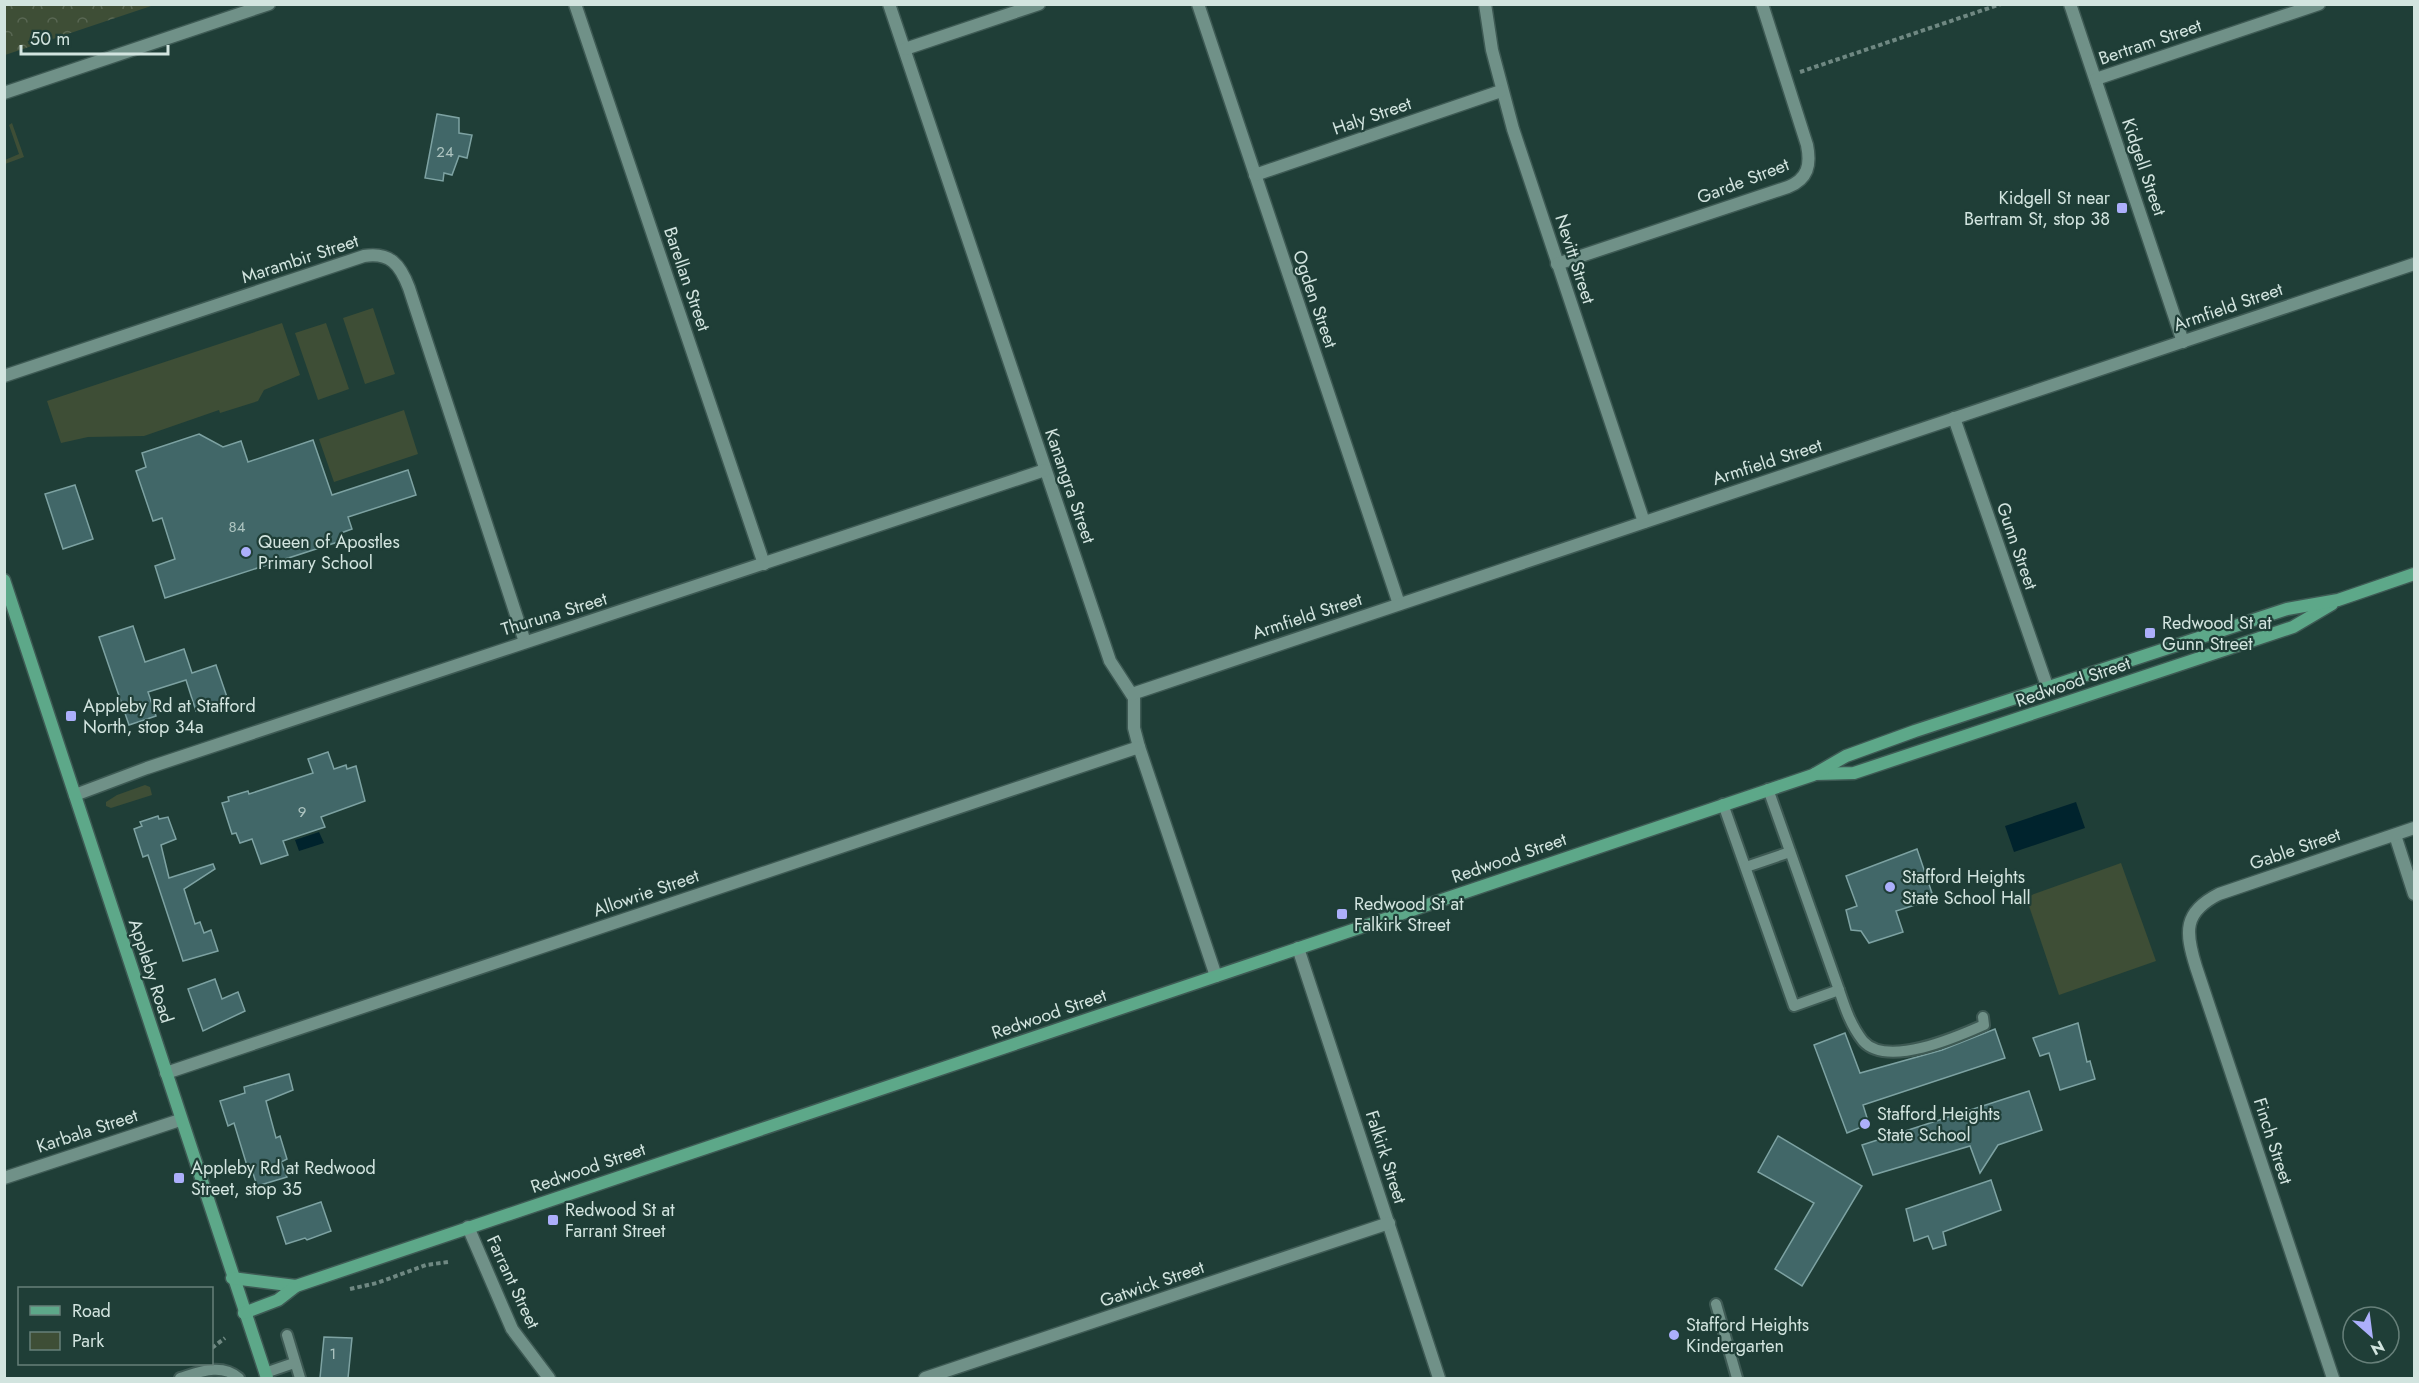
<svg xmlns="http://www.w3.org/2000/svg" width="2419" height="1383" viewBox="0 0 2419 1383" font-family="Jost,sans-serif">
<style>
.green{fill:#3e4e36}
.park{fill:url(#park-crowns)}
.water{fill:#00232d}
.building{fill:#416768;stroke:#7da2a2;stroke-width:1.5}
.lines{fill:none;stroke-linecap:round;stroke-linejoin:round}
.lane-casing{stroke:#3e5a54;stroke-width:14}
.street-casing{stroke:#3e5a54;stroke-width:15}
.secondary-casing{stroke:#3e5a54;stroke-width:15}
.path{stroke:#6f8882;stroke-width:4;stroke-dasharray:4.5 3;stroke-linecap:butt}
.lane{stroke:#709188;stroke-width:10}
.street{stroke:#709188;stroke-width:12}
.secondary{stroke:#5da889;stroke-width:12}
.poi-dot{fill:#acaffb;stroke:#1f3e37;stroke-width:2}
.labels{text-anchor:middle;stroke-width:4.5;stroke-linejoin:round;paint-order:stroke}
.number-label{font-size:15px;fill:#aec5c1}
.street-label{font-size:18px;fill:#d2e4df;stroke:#1f3e37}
.poi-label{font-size:18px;fill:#d2e4df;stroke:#1f3e37;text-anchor:start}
</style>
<defs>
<pattern id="park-crowns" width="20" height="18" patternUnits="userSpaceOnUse" patternTransform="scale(1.5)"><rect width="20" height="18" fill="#3e4e36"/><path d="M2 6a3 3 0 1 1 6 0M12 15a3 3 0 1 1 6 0" fill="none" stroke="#596753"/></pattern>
</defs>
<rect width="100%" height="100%" fill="#1f3e37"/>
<g class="green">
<polygon points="12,123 24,157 5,164 5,160 19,154 9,125"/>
<polygon points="373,308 395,374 365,384 343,318"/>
<polygon points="282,323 300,375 264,390 258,401 220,413 219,410 144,436 88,437 61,443 47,401"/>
<polygon points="326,323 349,389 318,400 295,333"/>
<polygon points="404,410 418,454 334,482 319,439"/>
<polygon points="145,785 150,787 152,795 111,808 106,806 106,802 117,795"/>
<polygon points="2121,863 2156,961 2059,995 2026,897"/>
</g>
<polygon class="park" points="5,4 154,4 154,5 5,55"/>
<g class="water">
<polygon points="2076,802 2085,828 2014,852 2005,826"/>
<polygon points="319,832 324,843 299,851 295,840"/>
</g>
<g class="building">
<polygon points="437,114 459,118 459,133 472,135 467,158 459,156 452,175 444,173 443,181 425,178"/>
<polygon points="199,434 223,447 241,441 248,462 313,440 332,495 408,470 416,495 348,517 352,529 341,533 344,540 165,598 155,566 175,559 162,518 153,521 136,471 146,467 142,453"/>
<polygon points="75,485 93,539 63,549 45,494"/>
<polygon points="133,626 145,662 184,649 192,673 216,665 228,700 196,711 186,680 148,692 156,716 129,725 99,637"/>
<polygon points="328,752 334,769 346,765 347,769 356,766 365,801 321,817 325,827 283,841 288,855 261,864 252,839 240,843 236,833 232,834 222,803 229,801 228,797 248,791 249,794 313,773 308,759"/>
<polygon points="158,816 159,819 168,817 176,839 161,845 169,878 213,864 215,869 184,889 195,924 200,922 204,933 211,930 218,951 183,961 148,855 143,857 134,829 142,826 140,822"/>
<polygon points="1917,849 1934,899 1896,911 1903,932 1869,943 1861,931 1851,930 1846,910 1857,906 1846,876"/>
<polygon points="215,979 222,999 238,992 245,1011 203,1031 188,989"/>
<polygon points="2078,1023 2087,1062 2090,1061 2095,1079 2060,1090 2049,1053 2040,1056 2033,1038"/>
<polygon points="1995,1029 2005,1058 1863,1105 1869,1124 1847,1133 1814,1045 1845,1033 1860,1073 1942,1050"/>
<polygon points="289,1074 293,1090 266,1101 276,1138 280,1136 287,1159 281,1162 287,1177 257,1186 251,1167 248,1169 234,1123 228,1126 220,1101 245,1093 244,1087"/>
<polygon points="2029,1091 2042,1130 1998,1145 1980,1173 1970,1146 1873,1175 1862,1145"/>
<polygon points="1778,1136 1862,1186 1802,1286 1775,1269 1814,1203 1758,1172"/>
<polygon points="1991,1180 2001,1210 1943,1232 1946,1245 1933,1249 1928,1236 1914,1241 1906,1209"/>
<polygon points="321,1202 331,1231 307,1240 305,1238 286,1244 277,1217"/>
<polygon points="324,1337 352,1338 348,1378 320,1378"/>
</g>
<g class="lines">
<defs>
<g id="lane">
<polyline points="1723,804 1794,1006 1839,990 1768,789"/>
<polyline points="1746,867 1790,852"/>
<path d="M1839 990C1845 1008 1851 1026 1863 1041 1887 1068 1957 1037 1984 1025L1983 1017"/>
<polyline points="1716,1304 1737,1378"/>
<polyline points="287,1335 300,1378"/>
<polyline points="265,1373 294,1363"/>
<path d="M180 1378C200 1372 221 1363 239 1378"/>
</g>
<g id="street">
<polyline points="575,4 764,564"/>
<polyline points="889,4 1110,661 1134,698 1134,728 1139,747 1216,976"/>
<polyline points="1198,4 1399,604"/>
<polyline points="1485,4 1492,50 1513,129 1644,522"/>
<polyline points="2070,4 2183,342"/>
<polyline points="905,49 1039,4"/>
<polyline points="2096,79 2319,4"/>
<polyline points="4,93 269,4"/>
<polyline points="1255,175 1501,91"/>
<path d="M1557 264 1788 187C1808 179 1811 165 1807 145L1762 4"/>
<path d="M4 376 364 256C390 252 400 264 409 288L525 642"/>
<polyline points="1954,418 2047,686"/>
<polyline points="1132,694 2414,264"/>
<polyline points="75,795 147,768 1045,470"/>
<polyline points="2395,835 2414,894"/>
<polyline points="1298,948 1439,1378"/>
<polyline points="166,1073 1139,747"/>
<polyline points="4,1178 180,1120"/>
<polyline points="468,1227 512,1329 549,1378"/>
<polyline points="925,1378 1389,1223"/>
<path d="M2333 1378 2196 967C2185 932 2183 912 2219 894L2414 828"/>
</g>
<g id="secondary">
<polyline points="4,580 267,1378"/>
<polyline points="1815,774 1854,773 2293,627 2332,604"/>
<polyline points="232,1278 296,1286"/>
<polyline points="244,1313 278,1300 296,1286 1813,775 1846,756 1915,731 2287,609 2338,600 2414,574"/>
</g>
</defs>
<use href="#lane" class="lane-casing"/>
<use href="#street" class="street-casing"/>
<use href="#secondary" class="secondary-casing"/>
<g class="path">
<polyline points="1800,72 2001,4"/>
<polyline points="350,1289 377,1283 426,1265 448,1262"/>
<polyline points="212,1348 225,1338"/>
</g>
<use href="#lane" class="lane"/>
<use href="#street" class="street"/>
<use href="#secondary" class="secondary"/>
</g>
<g class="poi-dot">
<rect x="2116" y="202" width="12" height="12" rx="3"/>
<circle cx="246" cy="552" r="6"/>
<rect x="2144" y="627" width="12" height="12" rx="3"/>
<rect x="65" y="710" width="12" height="12" rx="3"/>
<circle cx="1890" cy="887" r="6"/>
<rect x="1336" y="908" width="12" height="12" rx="3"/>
<circle cx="1865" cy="1124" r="6"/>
<rect x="173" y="1172" width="12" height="12" rx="3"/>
<rect x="547" y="1214" width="12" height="12" rx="3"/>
<circle cx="1674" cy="1335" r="6"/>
</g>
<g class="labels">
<g class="number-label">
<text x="445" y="157">24</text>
<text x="237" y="532">84</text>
<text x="302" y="817">9</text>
<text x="333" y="1359">1</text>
</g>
<g class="street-label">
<text transform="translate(2150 42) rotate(-19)" y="6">Bertram Street</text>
<text transform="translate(1372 116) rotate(-19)" y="6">Haly Street</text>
<text transform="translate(2144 167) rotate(71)" y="6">Kidgell Street</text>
<text transform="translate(1743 181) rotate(-21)" y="6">Garde Street</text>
<text transform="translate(300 259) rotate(-18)" y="6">Marambir Street</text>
<text transform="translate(1575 259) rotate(72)" y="6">Nevitt Street</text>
<text transform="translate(687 279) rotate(71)" y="6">Barellan Street</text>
<text transform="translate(1315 299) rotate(71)" y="6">Ogden Street</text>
<text transform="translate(2228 307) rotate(-19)" y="6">Armfield Street</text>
<text transform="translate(1767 462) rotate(-18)" y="6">Armfield Street</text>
<text transform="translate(1070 486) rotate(71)" y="6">Kanangra Street</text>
<text transform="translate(2017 546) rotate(71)" y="6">Gunn Street</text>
<text transform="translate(554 614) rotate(-17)" y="6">Thuruna Street</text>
<text transform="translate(1307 616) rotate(-18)" y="6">Armfield Street</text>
<text transform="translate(2073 682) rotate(-19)" y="6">Redwood Street</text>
<text transform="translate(2295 849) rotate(-19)" y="6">Gable Street</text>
<text transform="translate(1509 858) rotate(-19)" y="6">Redwood Street</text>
<text transform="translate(646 893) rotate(-19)" y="6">Allowrie Street</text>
<text transform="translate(151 971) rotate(72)" y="6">Appleby Road</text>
<text transform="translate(1049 1014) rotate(-19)" y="6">Redwood Street</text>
<text transform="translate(87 1131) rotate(-18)" y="6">Karbala Street</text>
<text transform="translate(2273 1141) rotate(72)" y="6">Finch Street</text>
<text transform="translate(1386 1157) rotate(72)" y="6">Falkirk Street</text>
<text transform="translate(588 1168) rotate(-19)" y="6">Redwood Street</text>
<text transform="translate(513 1282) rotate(65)" y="6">Farrant Street</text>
<text transform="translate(1152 1284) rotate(-19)" y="6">Gatwick Street</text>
</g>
<g class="poi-label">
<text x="2110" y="204" text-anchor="end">Kidgell St near<tspan x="2110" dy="21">Bertram St, stop 38</tspan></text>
<text x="258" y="548">Queen of Apostles<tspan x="258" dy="21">Primary School</tspan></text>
<text x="2162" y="629">Redwood St at<tspan x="2162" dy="21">Gunn Street</tspan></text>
<text x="83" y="712">Appleby Rd at Stafford<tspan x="83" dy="21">North, stop 34a</tspan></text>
<text x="1902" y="883">Stafford Heights<tspan x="1902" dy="21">State School Hall</tspan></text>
<text x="1354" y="910">Redwood St at<tspan x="1354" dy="21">Falkirk Street</tspan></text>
<text x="1877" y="1120">Stafford Heights<tspan x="1877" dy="21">State School</tspan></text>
<text x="191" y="1174">Appleby Rd at Redwood<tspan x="191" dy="21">Street, stop 35</tspan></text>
<text x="565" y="1216">Redwood St at<tspan x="565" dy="21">Farrant Street</tspan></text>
<text x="1686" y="1331">Stafford Heights<tspan x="1686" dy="21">Kindergarten</tspan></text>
</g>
</g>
<rect width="2419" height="1383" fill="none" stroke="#d2e4df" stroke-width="12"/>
<rect x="18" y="1287" width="195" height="78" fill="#1f3e37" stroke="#67807a" stroke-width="1.5"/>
<rect x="30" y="1306" width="30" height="9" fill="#5da889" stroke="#67807a" stroke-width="1.5"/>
<text x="72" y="1317" font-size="18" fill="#d2e4df">Road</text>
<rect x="30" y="1332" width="30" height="18" fill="#3e4e36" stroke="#67807a" stroke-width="1.5"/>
<text x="72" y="1347" font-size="18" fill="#d2e4df">Park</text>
<g transform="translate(2371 1335) rotate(152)"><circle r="28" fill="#1f3e37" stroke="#67807a" stroke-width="1.5"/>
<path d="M0-4.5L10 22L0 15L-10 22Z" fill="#acaffb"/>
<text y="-9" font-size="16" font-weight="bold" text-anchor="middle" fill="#d2e4df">N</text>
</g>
<path d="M21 45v9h147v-9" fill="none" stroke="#d2e4df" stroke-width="3"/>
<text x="30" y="45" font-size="18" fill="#d2e4df" stroke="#1f3e37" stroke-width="4.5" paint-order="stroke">50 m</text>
</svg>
